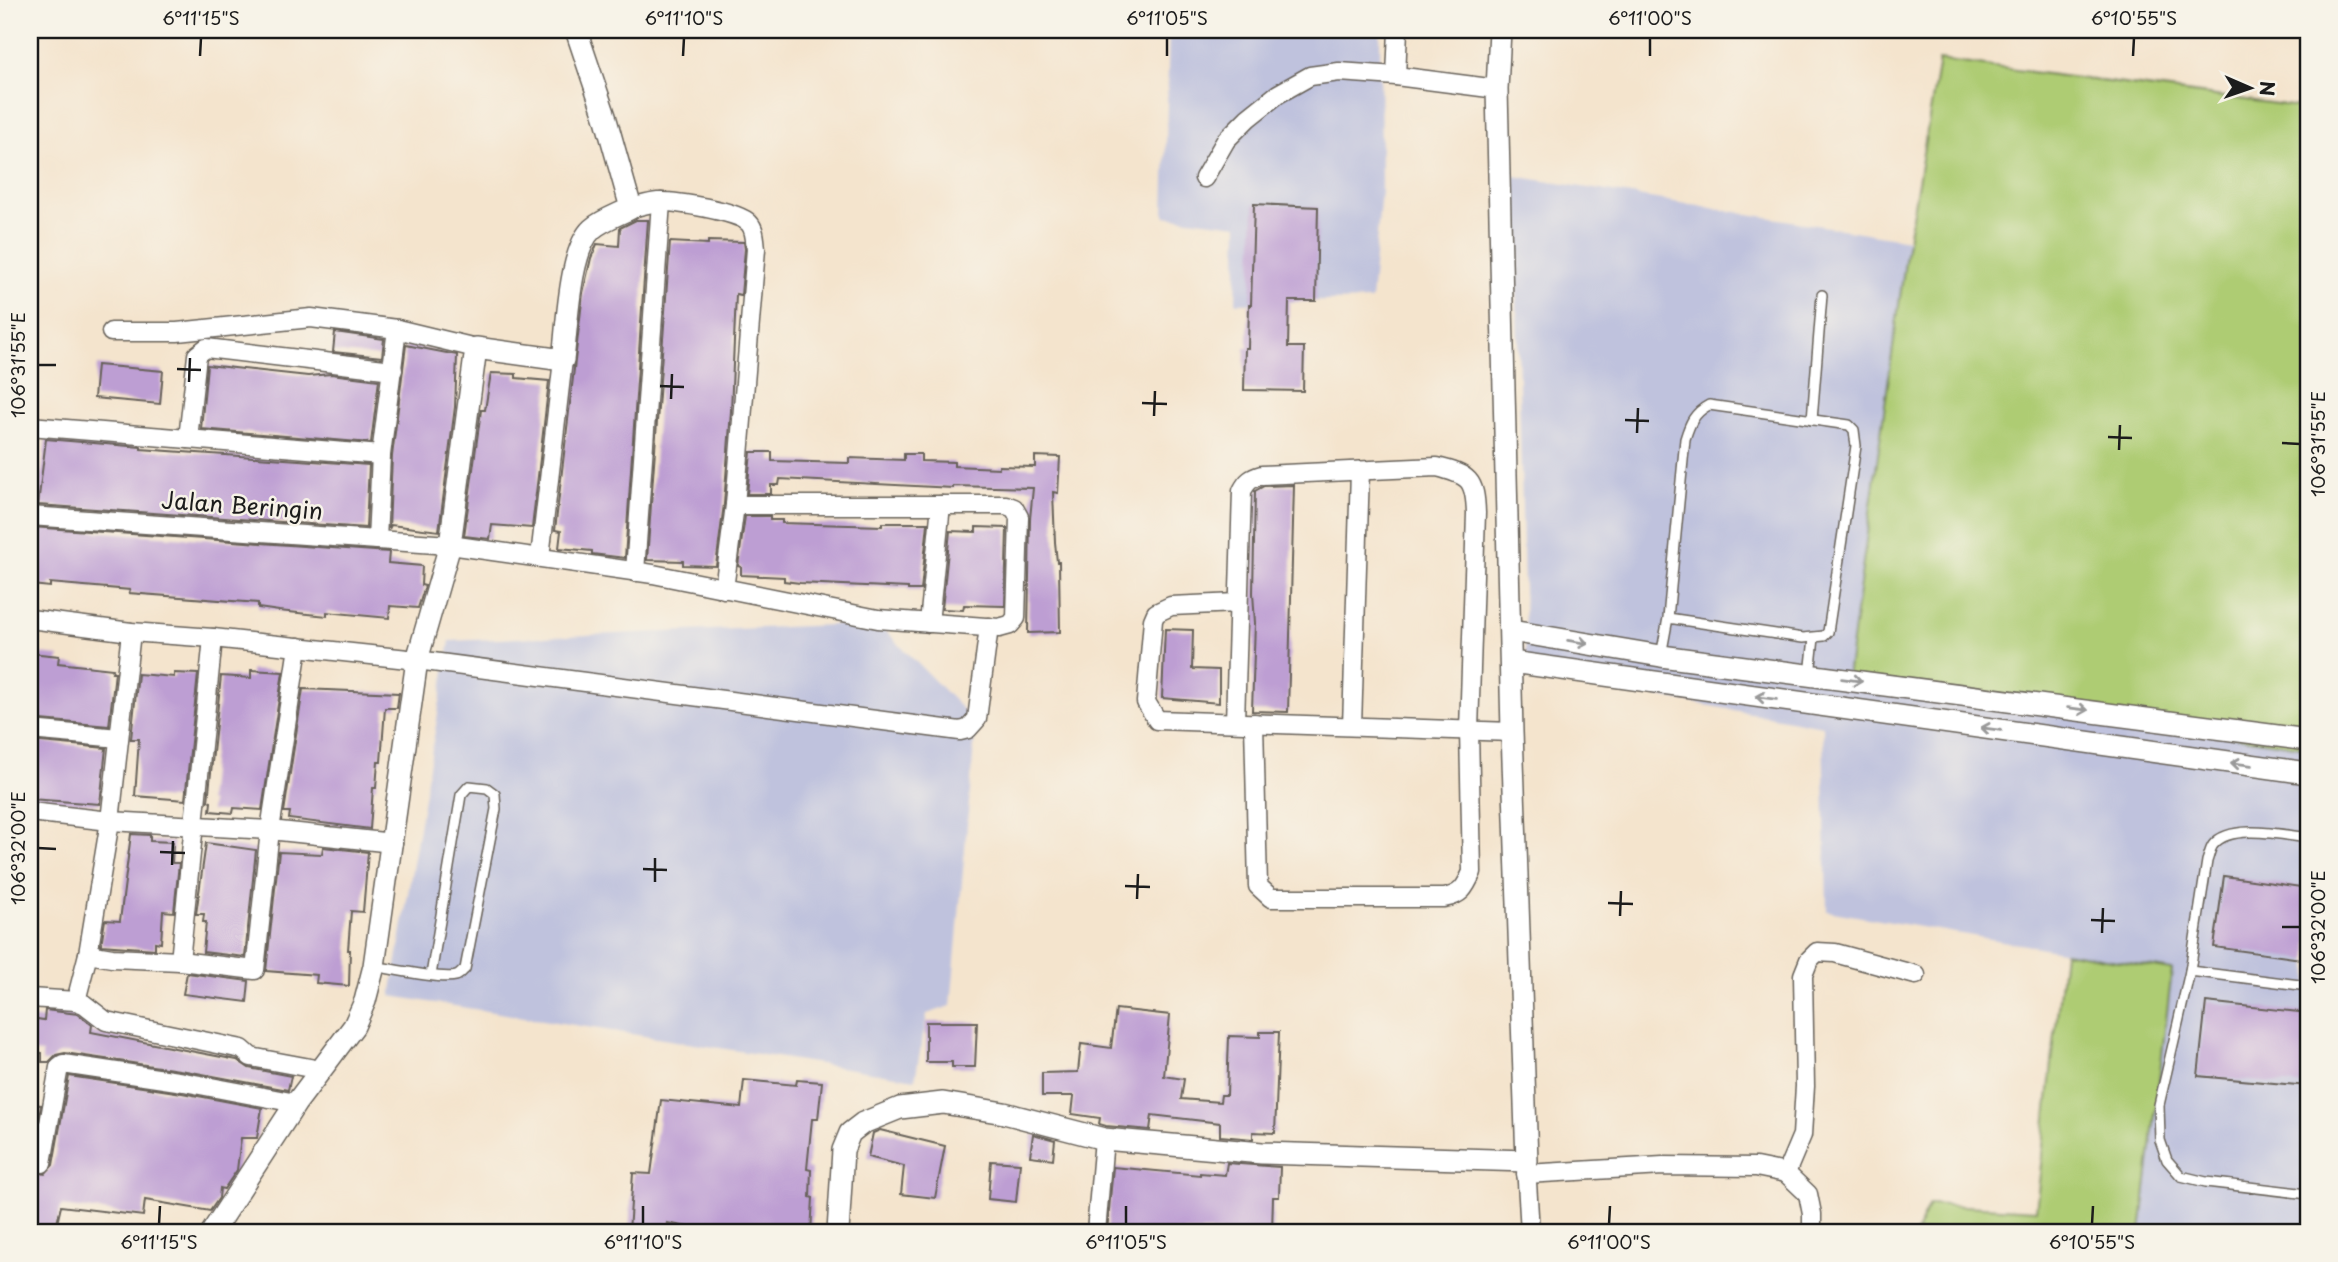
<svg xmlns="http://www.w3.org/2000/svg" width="2338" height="1262" viewBox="0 0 2338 1262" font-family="'Playpen Sans',sans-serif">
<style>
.industrial{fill:#bfc2dd}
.green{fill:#aecc73;stroke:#657448;stroke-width:2}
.building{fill:#bd9ed3}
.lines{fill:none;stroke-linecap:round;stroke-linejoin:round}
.service-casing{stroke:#68625a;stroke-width:12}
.minor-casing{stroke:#68625a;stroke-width:21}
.tertiary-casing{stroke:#68625a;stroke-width:24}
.service{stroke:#fff;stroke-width:9}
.minor{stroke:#fff;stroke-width:18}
.tertiary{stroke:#fff;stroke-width:21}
.oneway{stroke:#999}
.ticks{fill:none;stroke:#1c1c1c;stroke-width:2.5}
.labels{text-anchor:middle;stroke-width:5;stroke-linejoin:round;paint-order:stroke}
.street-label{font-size:23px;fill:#1c1c1c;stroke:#f7f3e8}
.neatline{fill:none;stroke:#1c1c1c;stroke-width:2.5}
.ticks-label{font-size:18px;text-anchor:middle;fill:#1c1c1c}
</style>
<rect width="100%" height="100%" fill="#f7f3e8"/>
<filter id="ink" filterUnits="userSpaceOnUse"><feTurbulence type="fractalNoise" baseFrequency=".0143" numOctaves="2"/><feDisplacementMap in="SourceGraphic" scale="14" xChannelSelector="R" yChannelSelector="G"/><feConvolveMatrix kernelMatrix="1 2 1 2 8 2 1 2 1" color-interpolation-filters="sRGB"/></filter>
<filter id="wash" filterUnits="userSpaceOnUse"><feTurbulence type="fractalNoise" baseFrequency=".00686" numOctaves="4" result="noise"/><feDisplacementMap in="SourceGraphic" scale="28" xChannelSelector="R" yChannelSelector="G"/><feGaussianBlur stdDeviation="1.57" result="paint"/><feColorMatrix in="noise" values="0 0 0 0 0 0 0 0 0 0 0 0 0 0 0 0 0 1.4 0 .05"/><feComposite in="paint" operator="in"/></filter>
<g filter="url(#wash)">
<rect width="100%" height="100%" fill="#f4e4cd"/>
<g class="industrial">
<polygon points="1169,30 1380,30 1381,191 1371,300 1236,303 1238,225 1164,216"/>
<polygon points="1514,176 1908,240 1847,677 2308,748 2308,1232 2141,1232 2172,970 1827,911 1823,726 1526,673"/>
<polygon points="878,623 976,723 951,1006 927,1014 915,1079 391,996 450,641"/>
</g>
<g class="green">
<polygon points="1939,60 2308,108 2308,748 1847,677 1908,240"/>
<polygon points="2064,952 2172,970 2141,1232 1916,1232 1929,1204 2036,1210"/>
</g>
<g id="blocks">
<g class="building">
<polygon points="1254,204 1318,207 1316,301 1289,301 1288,347 1304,347 1303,391 1244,390 1245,348 1248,348 1249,305 1251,305"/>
<polygon points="636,220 648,220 625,558 617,557 592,554 592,551 559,548 561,531 555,530 583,293 591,258 597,244 619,246 620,228"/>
<polygon points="708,241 744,242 745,249 741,295 736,294 731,411 724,504 716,566 683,565 683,561 647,560 670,242 708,244"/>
<polygon points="335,332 384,339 382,357 333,352"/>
<polygon points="406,345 457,355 455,407 439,531 391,525 389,529 392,456"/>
<polygon points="97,365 163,371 160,404 94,398"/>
<polygon points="207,365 308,376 331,374 379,380 371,443 201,429"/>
<polygon points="491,373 516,374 516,378 549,381 532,528 492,525 490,539 464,536 481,410 485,410"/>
<polygon points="46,439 141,447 141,449 369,465 366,528 38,505"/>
<polygon points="751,452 772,452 772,461 849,463 849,458 904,460 904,454 921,454 921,461 954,462 954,466 999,468 999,466 1035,467 1035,456 1060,457 1058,493 1053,492 1055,542 1057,562 1059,562 1060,632 1028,633 1030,519 1033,488 953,486 953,488 780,479 779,485 771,485 771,494 747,494"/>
<polygon points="1294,485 1288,712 1252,711 1255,623 1253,593 1255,491 1264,486"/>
<polygon points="745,516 770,516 770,520 782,520 782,523 882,526 882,523 928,523 921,590 908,590 908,588 800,583 784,581 784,577 741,575 741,567 738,566"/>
<polygon points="31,527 389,552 388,563 422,566 421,585 425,586 418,608 390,606 389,618 327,612 327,616 279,611 258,608 258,603 129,593 130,590 50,583 50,587 32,585 35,550 30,549"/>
<polygon points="976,527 1007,528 1005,606 964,605 963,610 942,609 950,531 976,532"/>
<polygon points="1165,629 1193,630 1192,669 1219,670 1219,703 1162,698"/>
<polygon points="30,653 59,656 58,663 113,669 112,672 115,672 109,726 30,719"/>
<polygon points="251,670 283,672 262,810 234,808 233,813 210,811 211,802 208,801 221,676 251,678"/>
<polygon points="174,673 198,674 185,800 135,796 139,739 131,739 138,674 174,677"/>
<polygon points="303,689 399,693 397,708 385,708 381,762 378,762 376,788 373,788 370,829 289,819 290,812 284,812"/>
<polygon points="30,741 106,748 100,804 30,799"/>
<polygon points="131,834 150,835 150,841 173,842 172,863 179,863 174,912 163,911 161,943 155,942 155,949 101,945 105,920 120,921"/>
<polygon points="206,843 256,850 245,957 203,952 206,922 203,922 204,914 196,914"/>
<polygon points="323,847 368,852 363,912 351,911 348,950 350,950 349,986 316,983 317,975 266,971 279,852 322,854"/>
<polygon points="2224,876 2308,888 2308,960 2214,947"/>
<polygon points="187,973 249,981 247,1002 183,994"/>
<polygon points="2206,1002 2308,1013 2308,1086 2198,1076"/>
<polygon points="1116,1009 1170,1015 1164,1076 1184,1079 1181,1099 1220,1102 1221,1095 1227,1095 1229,1036 1260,1037 1260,1032 1279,1032 1275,1133 1253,1132 1253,1139 1220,1136 1220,1123 1152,1115 1150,1130 1106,1126 1099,1124 1100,1118 1072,1114 1074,1096 1042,1096 1042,1073 1078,1072 1081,1044 1111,1048"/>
<polygon points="45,1010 78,1014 92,1025 91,1032 237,1060 249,1068 291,1076 288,1090 186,1071 65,1053 56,1055 49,1062 42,1062 42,1053 30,1052 30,1018 44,1020"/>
<polygon points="926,1022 977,1022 975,1067 952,1067 952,1062 926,1062"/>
<polygon points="69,1076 182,1093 262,1108 257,1138 241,1138 237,1170 224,1189 220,1188 219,1198 210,1211 145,1200 143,1216 61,1206 55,1232 30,1232 30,1104 41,1105 31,1166 35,1172 45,1174 53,1165"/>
<polygon points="744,1080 796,1085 797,1080 822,1082 818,1119 812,1119 807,1169 811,1170 810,1197 813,1198 811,1232 713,1232 667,1223 665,1232 629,1232 633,1173 651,1174 661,1100 741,1108"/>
<polygon points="880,1130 945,1146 935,1198 901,1194 904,1166 868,1157 873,1133"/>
<polygon points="1033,1134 1055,1140 1053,1159 1030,1156"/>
<polygon points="991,1161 1020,1163 1016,1202 988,1199"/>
<polygon points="1227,1163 1280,1167 1279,1197 1273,1197 1272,1232 1107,1232 1113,1167 1200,1175 1200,1173 1225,1175"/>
</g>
</g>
</g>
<g filter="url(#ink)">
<use href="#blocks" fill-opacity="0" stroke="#68625a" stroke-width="2"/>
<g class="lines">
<defs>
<g id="service">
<polyline points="1812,420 1822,295"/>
<path d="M1661 656 1668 618 1685 439C1690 423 1694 413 1709 405L1849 425 1854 430 1856 446 1828 632 1824 636 1803 638 1668 618"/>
<polyline points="1810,675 1814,638"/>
<path d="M2308 838C2283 835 2230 823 2213 845 2210 849 2209 856 2207 861L2190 971 2159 1105 2160 1140 2167 1160 2181 1176 2206 1182 2308 1194"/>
<path d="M374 966C392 969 442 980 456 976 460 975 462 971 465 969L496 809 495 794 487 788 469 786 461 795 431 975"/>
<polyline points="2190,971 2308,986"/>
</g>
<g id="minor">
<polyline points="1396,76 1398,30"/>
<polyline points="1204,178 1226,140 1248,118 1278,94 1310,76 1339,72 1396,76 1497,89"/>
<path d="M631 208C640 206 649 203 658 202 674 201 738 211 749 223 755 229 755 240 756 249L735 505 724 589"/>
<polyline points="111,332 177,332 311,318 397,329 476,348"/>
<polyline points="30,426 381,455"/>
<polyline points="188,439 197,355 206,348 393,370"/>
<polyline points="30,516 450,545 653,574 878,619 999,628 1010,625 1016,618 1019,517 1014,508 1006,505 735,505"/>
<polyline points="377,540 381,455 397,329"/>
<polyline points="540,557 563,360"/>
<polyline points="635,572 661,202"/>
<polyline points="1237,603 1171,606 1156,613 1153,620 1146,702 1157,720 1512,732"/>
<polyline points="30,619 131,632 213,638 417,660 960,731 968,729 977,719 989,627"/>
<polyline points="929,623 941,505"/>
<polyline points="131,632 110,821 88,954 112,958 180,961 255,970 270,830 298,647"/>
<path d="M1235 722 1242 491C1247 481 1251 478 1262 475L1437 467C1469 475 1475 479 1476 513L1469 730 1472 872C1465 888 1461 895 1444 898H1271L1258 886 1254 723"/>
<polyline points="1352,726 1360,471"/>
<polyline points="30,730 119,738"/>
<polyline points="30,812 110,821 270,830 393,843"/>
<polyline points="180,961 213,638"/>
<polyline points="30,998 76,1001 84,1004 106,1021 242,1049 251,1057 321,1070"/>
<polyline points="76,1001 88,954"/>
<polyline points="42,1163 59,1067 63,1064 184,1082 296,1103"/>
<polyline points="1526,1165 1530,1232"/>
<polyline points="1786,1173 1802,1135 1805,1086 1803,975 1809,960 1817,952 1835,953 1916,975"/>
<polyline points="1526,1174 1663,1166 1756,1167 1786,1173 1808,1194 1812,1214 1812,1232"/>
<polyline points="1096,1232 1104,1139"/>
</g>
<g id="tertiary">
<polyline points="1511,631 1661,656 2308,740"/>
<polyline points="1511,662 2308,773"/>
<path d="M212 1232 296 1103 354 1026 365 1001 374 966 417 660 450 545 476 348 563 360C567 329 569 250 592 229 602 220 620 214 631 208L605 116 576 30"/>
<polyline points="838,1232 843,1150 850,1133 863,1123 900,1108 943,1103 1004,1113 1104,1139 1262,1153 1527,1161 1512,732 1497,89 1500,30"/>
</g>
</defs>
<use href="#service" class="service-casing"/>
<use href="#minor" class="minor-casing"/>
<use href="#tertiary" class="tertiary-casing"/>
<use href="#service" class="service"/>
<use href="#minor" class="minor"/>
<use href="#tertiary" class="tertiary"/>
</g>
<defs><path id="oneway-shaft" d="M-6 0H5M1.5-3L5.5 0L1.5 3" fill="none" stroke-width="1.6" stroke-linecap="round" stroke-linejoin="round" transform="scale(1.75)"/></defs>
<g class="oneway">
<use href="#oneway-shaft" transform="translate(1578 642) rotate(9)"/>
<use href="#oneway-shaft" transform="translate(1852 680) rotate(7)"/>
<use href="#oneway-shaft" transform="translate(1766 698) rotate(-172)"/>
<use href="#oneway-shaft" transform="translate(2078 709) rotate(8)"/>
<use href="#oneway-shaft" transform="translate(1991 729) rotate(-172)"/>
<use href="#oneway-shaft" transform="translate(2241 764) rotate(-172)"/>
</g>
</g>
<path class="ticks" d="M200 56 201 38M683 56 684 38M1167 56V38M1650 56V38M2133 56 2134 38M38 365H56M177 369 201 370M189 382 190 358M660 386 684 387M671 399 672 374M1142 403 1167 404M1154 416 1155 391M1625 420 1649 421M1637 433 1638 408M2108 437 2132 438M2282 443 2300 444M2119 450 2120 425M38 848 56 849M160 852 185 853M172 865 173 841M643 869 667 870M655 882V858M1125 886 1150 887M1137 899 1138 874M1608 903 1633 904M1620 916 1621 891M2091 920 2115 921M2282 927H2300M2102 933 2103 908M159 1224 160 1206M643 1224V1206M1126 1224V1206M1609 1224 1610 1206M2092 1224 2093 1206"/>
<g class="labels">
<g class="street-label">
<text transform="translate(242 506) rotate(4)" y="8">Jalan Beringin</text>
</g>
</g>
<rect width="2338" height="1262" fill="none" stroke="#f7f3e8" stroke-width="77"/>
<g transform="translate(2250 88) rotate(92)" stroke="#f7f3e8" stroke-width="5" paint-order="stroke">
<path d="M0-5L12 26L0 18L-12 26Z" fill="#1c1c1c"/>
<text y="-10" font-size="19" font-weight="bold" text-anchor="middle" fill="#1c1c1c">N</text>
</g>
<rect x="38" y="38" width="2262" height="1186" class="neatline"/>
<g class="ticks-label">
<text x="201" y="25">6°11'15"S</text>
<text x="684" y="25">6°11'10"S</text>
<text x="1167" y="25">6°11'05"S</text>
<text x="1650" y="25">6°11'00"S</text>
<text x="2134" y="25">6°10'55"S</text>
<text transform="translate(19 365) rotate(-90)" y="6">106°31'55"E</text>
<text transform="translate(2319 444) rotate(-90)" y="6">106°31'55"E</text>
<text transform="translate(19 848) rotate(-90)" y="6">106°32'00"E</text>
<text transform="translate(2319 927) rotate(-90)" y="6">106°32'00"E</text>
<text x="159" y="1249">6°11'15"S</text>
<text x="643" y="1249">6°11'10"S</text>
<text x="1126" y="1249">6°11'05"S</text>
<text x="1609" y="1249">6°11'00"S</text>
<text x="2092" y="1249">6°10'55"S</text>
</g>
</svg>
